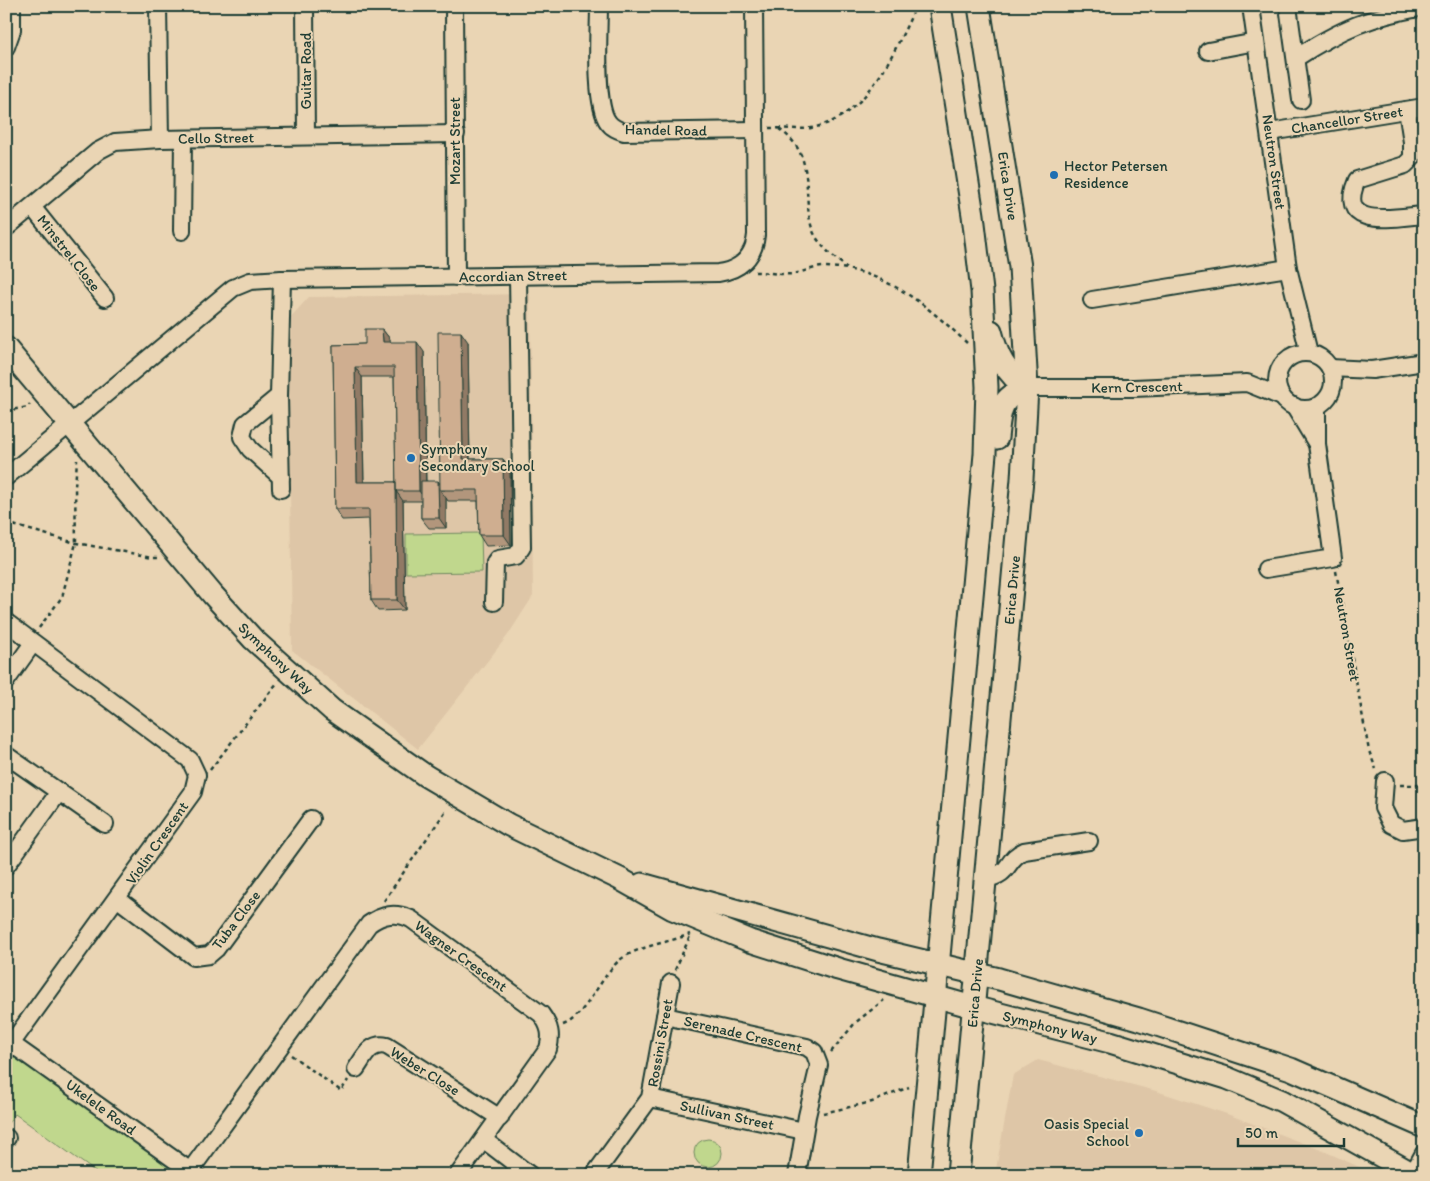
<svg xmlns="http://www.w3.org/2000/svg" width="1430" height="1181" viewBox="0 0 1430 1181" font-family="Itim,sans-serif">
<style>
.built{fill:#dec6a7}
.green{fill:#c0d78d;stroke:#708a60}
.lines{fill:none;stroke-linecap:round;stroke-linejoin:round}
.minor-casing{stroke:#1f3d34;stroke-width:20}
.major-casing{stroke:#1f3d34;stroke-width:25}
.path{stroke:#1f3d34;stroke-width:2.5;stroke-dasharray:4 4;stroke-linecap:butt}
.minor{stroke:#ead5b4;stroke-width:16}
.major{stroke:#ead5b4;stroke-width:21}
.wall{fill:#b2967c;stroke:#1f3d34;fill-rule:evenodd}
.shaded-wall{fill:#917a65;stroke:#1f3d34}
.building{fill:#cfae90;stroke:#1f3d34}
.poi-dot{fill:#1f6fb2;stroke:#ead5b4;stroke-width:2}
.labels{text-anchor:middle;stroke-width:4;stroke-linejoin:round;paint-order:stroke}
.street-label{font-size:15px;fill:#1f3d34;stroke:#ead5b4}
.poi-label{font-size:15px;fill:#1f3d34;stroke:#ead5b4;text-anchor:start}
</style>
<rect width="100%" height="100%" fill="#ead5b4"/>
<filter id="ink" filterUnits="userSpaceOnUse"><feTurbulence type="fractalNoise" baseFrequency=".02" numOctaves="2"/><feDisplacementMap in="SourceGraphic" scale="10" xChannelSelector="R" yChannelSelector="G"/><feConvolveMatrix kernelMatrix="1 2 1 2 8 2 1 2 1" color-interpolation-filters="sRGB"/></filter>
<g filter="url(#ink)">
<g class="built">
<polygon points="530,294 533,596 508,635 418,749 292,650 288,320 309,297"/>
<polygon points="1038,1060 1156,1091 1227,1114 1326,1152 1368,1171 1369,1175 995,1175 1013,1075"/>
</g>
<g class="green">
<polygon points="481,533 482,572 406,573 406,534"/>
<polygon points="6,1048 181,1175 100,1175 15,1114 6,1126"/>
<circle cx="708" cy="1153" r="14"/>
</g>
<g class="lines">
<defs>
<g id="minor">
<polyline points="158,6 160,139"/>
<polyline points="305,6 306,136"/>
<polyline points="454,6 456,277"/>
<path d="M599 6C599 31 594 104 608 122 612 128 618 130 624 132L755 130"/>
<polyline points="1251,6 1288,268 1309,353"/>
<polyline points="1288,6 1301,100"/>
<polyline points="6,47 12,30 12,6"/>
<polyline points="1208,51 1256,42"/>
<path d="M1296 58C1342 28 1370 17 1424 7"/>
<path d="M1407 110 1412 142V158L1405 165 1357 180C1335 231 1395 217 1424 215"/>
<polyline points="1270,132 1424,107"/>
<polyline points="33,208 105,298"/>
<polyline points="6,228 98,151 115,142 160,139 456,134"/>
<polyline points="182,231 183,139"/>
<polyline points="1092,300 1288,268"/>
<circle cx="1305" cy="381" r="28"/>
<polyline points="1330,368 1372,370 1424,362"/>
<polyline points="1027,388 1134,388 1247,383 1282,397"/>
<polyline points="279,396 245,424 242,437 250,449 281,477"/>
<polyline points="1294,406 1317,444"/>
<path d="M6 477 233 288 250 281 282 279 718 273C740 270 754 257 756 235L754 6"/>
<polyline points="281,489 279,396 282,279"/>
<polyline points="1266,569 1333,558 1317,444 1317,406"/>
<polyline points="494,602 495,563 498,559 516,556 522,547 518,276"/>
<polyline points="6,622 190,760 197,775 193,792 11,1044"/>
<polyline points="6,681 33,643"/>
<polyline points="6,755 105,824"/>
<polyline points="1385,781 1383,808 1391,824 1403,830 1424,827"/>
<polyline points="6,866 59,792"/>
<path d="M985 879C1012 875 1005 859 1024 851L1089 841"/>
<polyline points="118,899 194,957 209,955 216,949 311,819"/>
<polyline points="665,1016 807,1047 814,1052 819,1065 807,1116 797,1175"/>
<polyline points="6,1040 196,1175"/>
<path d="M356 1069C365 1056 370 1042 387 1046L500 1118"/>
<polyline points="650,1098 804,1131"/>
<polyline points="6,1138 7,1138"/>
<polyline points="484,1140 530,1175"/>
<path d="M190 1171 369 924C383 914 395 912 411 919L541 1014C550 1026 552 1035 548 1049L458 1175"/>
<polyline points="594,1175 650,1098 671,983"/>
<polyline points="1412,1175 1424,1153"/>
</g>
<g id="major">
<path d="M991 331C997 355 1005 373 1027 388"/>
<polyline points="6,348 213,595 253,639 332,710 426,776 509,825 620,879 673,909 750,941 838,969 973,1007 1110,1042 1227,1078 1282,1101 1415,1175"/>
<path d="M997 438C1000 412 999 397 1027 388"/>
<polyline points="642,884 878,950 999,979 1139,1019 1291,1069 1424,1127"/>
<polyline points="919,1175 985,454 987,387 982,291 973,215 940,6"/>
<polyline points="958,1175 1022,479 1027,388 1020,267 979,6"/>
</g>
</defs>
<use href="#minor" class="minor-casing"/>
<use href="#major" class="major-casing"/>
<g class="path">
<path d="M769 128C783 128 797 130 811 128 868 118 894 52 916 6"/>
<path d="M779 129C819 156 800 196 813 231 819 246 835 258 847 268"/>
<path d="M755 272C767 272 780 275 793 274 804 272 816 266 826 267 883 268 928 306 967 343"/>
<polyline points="6,411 28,407 30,404"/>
<polyline points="6,523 76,543 153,557 159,557"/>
<polyline points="1336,571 1369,751 1376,769"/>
<polyline points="39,628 62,597 76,543 75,487 77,460"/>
<polyline points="210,770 277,683"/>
<polyline points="1400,785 1424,785"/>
<polyline points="384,901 447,809"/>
<polyline points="675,970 691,934"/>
<path d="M563 1025C585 1018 603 972 621 959 641 945 668 943 690 934"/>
<polyline points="831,1052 855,1023 884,1000"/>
<polyline points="291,1055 341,1091 348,1080"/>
<polyline points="823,1113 872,1102 909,1087"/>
</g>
<use href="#minor" class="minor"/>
<use href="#major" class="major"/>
</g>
<path class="wall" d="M382 329 390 339V342L424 352 426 481 440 484 468 342 470 459H503L510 469 511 545 486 546 479 535 478 501H448L446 498V528H429L421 518V501H403L405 610 378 611 371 600 369 519 342 520 335 509 333 345 365 344ZM362 377H394L396 482H364Z"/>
<g class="shaded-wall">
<polygon points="382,329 390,339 390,353 383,342"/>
<polygon points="461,332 468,342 470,470 463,459"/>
<polygon points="417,342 424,352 426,501 419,491"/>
<polygon points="355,367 362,377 364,493 357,482"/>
<polygon points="503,459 510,469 511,545 504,535"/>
<polygon points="438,481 445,490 440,490 446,498 446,528 439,518"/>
<polygon points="396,491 403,501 405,610 397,600"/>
</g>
<g class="building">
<polygon points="365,329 382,329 383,342 417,342 419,491 396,491 394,367 355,367 357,482 396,482 397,600 371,600 369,509 335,509 333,345 365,344"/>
<polygon points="438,332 461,332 463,459 503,459 504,535 479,535 478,490 440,490"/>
<polygon points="421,481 438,481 439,518 421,518"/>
</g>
</g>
<g class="poi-dot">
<circle cx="1054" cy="175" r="5"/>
<circle cx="411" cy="458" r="5"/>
<circle cx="1139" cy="1133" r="5"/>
</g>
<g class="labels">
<g class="street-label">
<text transform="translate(306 71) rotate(-90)" y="5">Guitar Road</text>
<text transform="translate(1347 120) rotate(-9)" y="5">Chancellor Street</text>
<text transform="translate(666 130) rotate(1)" y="5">Handel Road</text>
<text transform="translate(216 138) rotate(-1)" y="5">Cello Street</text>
<text transform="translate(455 141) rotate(-90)" y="5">Mozart Street</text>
<text transform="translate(1274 162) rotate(82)" y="5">Neutron Street</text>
<text transform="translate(1008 186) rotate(81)" y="5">Erica Drive</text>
<text transform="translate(69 253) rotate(52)" y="5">Minstrel Close</text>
<text transform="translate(513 276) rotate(-1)" y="5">Accordian Street</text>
<text transform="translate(1137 387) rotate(-1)" y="5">Kern Crescent</text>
<text transform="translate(1012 590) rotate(-85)" y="5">Erica Drive</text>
<text transform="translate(1347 634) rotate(80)" y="5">Neutron Street</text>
<text transform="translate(276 658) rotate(43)" y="5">Symphony Way</text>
<text transform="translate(157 843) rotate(-55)" y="5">Violin Crescent</text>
<text transform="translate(236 920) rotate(-53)" y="5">Tuba Close</text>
<text transform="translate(461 956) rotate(36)" y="5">Wagner Crescent</text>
<text transform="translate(975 993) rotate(-85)" y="5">Erica Drive</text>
<text transform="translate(1050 1027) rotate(14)" y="5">Symphony Way</text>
<text transform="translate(743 1034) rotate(13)" y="5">Serenade Crescent</text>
<text transform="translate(660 1043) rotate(-80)" y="5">Rossini Street</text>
<text transform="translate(425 1071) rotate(32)" y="5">Weber Close</text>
<text transform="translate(101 1107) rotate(36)" y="5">Ukelele Road</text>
<text transform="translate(727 1115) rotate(12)" y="5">Sullivan Street</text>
</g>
<g class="poi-label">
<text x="1064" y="171">Hector Petersen<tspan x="1064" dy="17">Residence</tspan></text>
<text x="421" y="454">Symphony<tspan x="421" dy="17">Secondary School</tspan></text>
<text x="1129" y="1129" text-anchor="end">Oasis Special<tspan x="1129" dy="17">School</tspan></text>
</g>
</g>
<rect width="1430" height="1181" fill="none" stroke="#ead5b4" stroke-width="25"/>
<rect x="12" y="12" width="1405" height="1156" fill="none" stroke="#1f3d34" stroke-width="2" filter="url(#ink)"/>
<path d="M1238 1138v8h106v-8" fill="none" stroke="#1f3d34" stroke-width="2.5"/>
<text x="1245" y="1138" font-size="15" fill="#1f3d34" stroke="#ead5b4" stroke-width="4" paint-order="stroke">50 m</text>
</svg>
